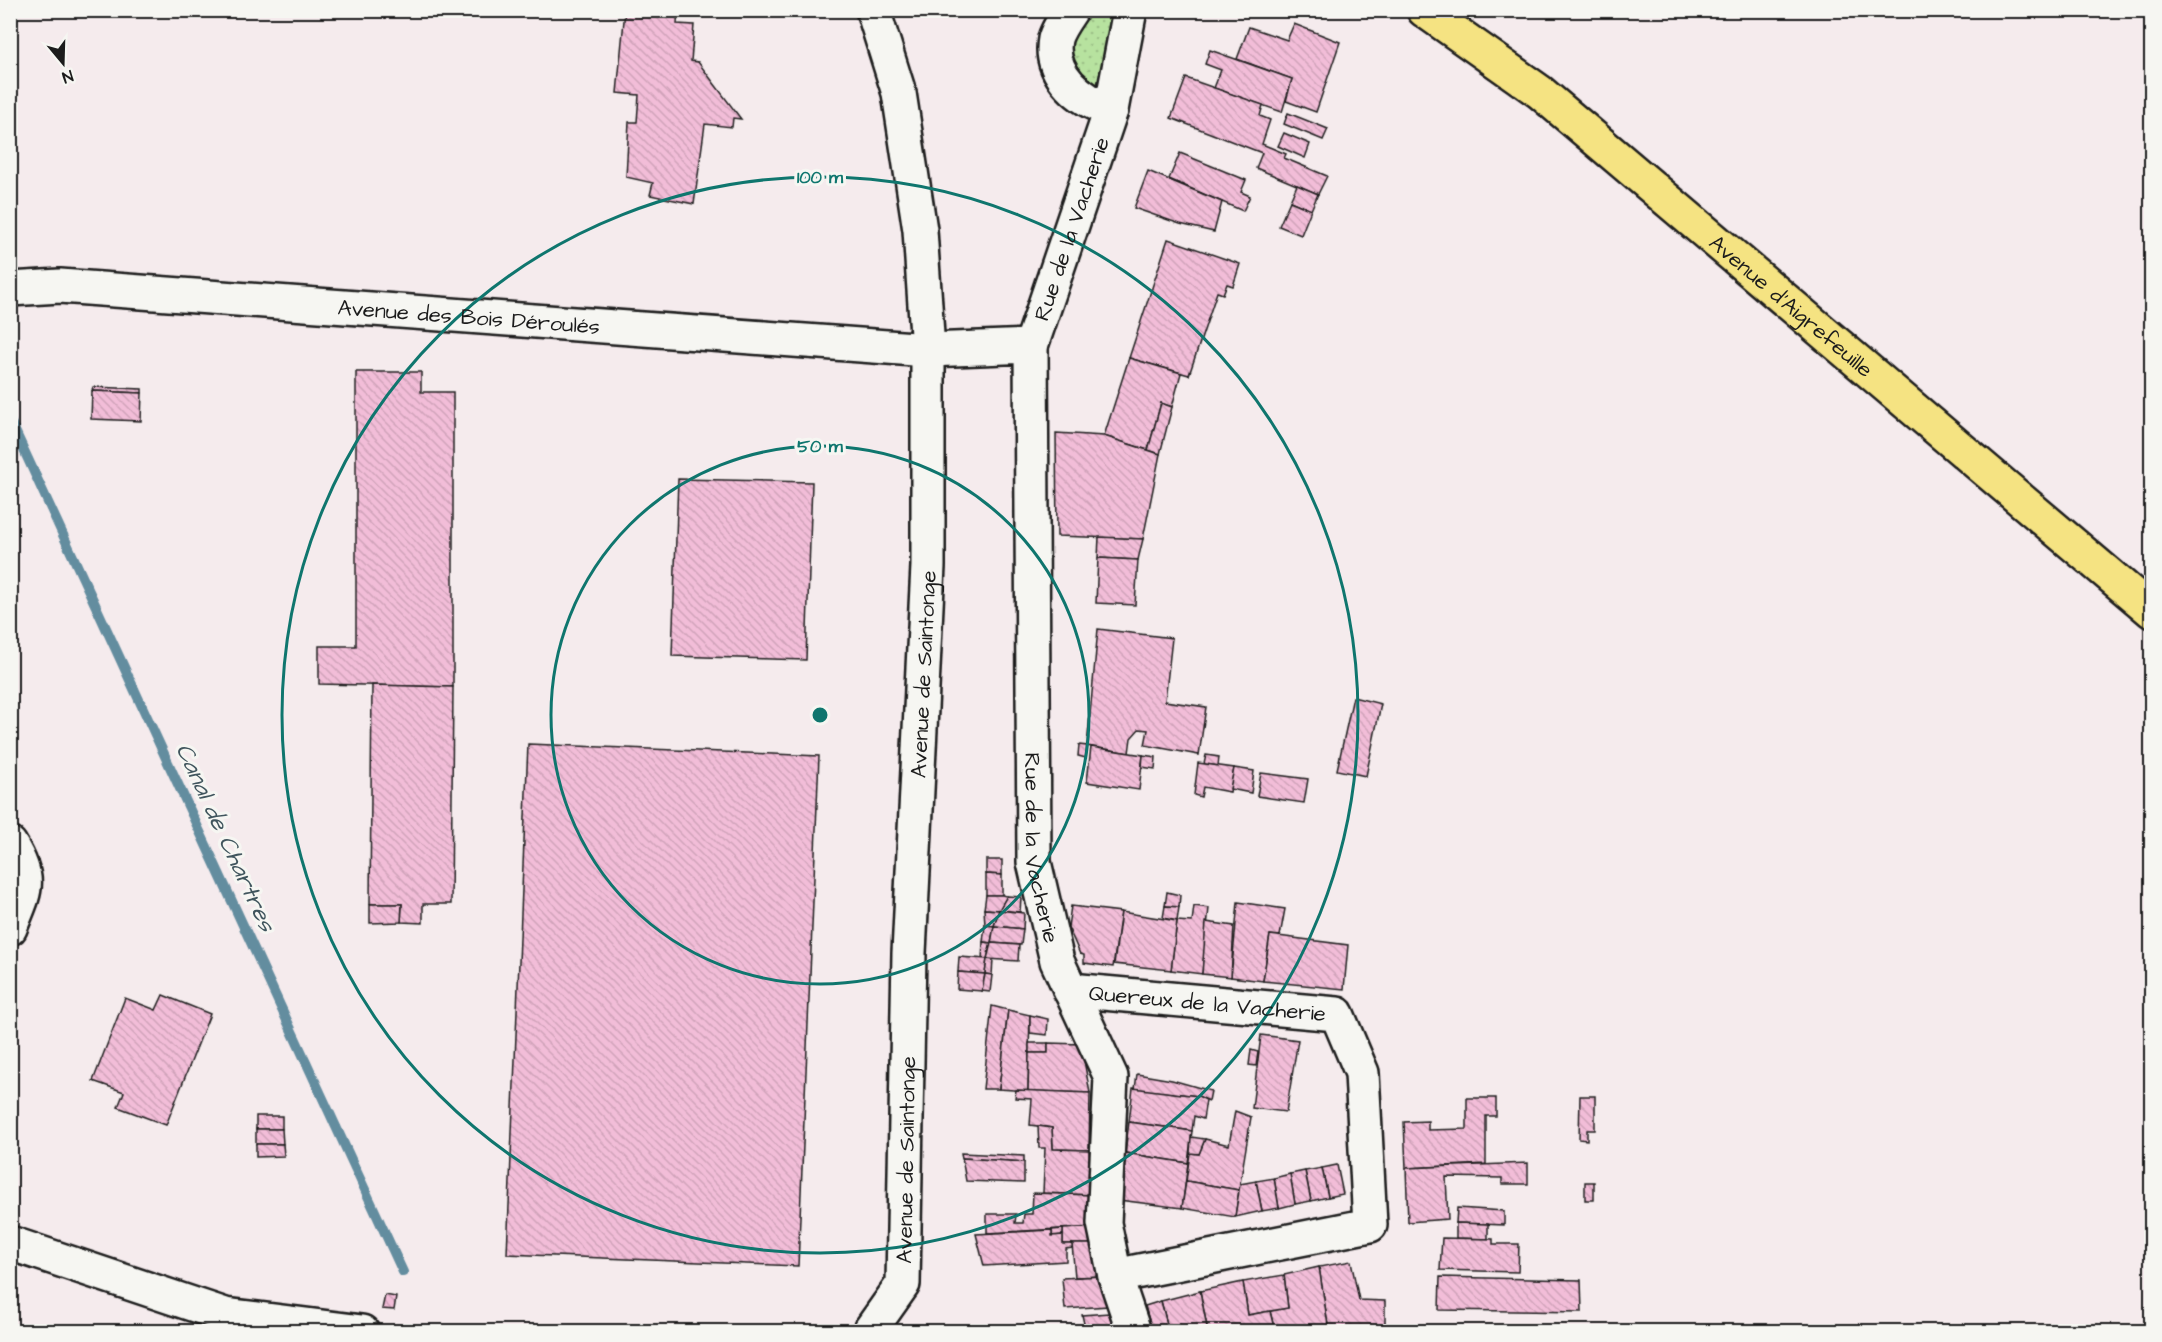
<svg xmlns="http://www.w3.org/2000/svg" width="2162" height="1342" viewBox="0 0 2162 1342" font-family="'Architects Daughter',sans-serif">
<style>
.grass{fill:url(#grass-dots);stroke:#6a7f5e;stroke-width:1.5}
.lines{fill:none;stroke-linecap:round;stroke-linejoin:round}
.stream{stroke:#648d9f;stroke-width:10}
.building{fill:url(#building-back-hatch);stroke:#1c1c1c;stroke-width:1.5}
.minor-casing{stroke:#1c1c1c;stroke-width:38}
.major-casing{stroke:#1c1c1c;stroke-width:38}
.minor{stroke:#f6f6f2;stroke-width:33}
.major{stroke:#f5e382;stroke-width:33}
.ring{fill:none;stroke:#0f766e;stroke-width:3}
.labels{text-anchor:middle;stroke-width:6;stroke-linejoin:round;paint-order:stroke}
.street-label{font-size:22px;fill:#1c1c1c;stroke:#f6f6f2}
.water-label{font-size:24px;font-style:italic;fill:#40555d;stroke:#f6f6f2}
.centre{fill:#0f766e;stroke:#f6f6f2;stroke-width:3}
.ring-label{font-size:18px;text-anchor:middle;font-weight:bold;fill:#0f766e;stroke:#f6f6f2;stroke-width:6;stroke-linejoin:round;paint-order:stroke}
</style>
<defs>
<pattern id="grass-dots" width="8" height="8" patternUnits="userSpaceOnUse" patternTransform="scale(1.5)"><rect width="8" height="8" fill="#b7e29f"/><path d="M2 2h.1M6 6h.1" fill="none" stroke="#9dc188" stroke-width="1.8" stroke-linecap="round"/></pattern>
<pattern id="building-back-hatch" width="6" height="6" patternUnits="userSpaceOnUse" patternTransform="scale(1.5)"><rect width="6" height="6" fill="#f2bdd8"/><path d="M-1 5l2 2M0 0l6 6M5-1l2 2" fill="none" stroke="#cfa2b9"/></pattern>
</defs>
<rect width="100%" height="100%" fill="#f5ebed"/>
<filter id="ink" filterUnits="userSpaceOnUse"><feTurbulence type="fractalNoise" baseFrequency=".0167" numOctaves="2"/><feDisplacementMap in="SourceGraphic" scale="12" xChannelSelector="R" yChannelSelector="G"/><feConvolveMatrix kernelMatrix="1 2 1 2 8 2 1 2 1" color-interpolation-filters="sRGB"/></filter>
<g filter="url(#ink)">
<polygon class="grass" points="1099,11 1114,24 1103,83 1096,85 1078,74 1069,53 1072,28 1076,22"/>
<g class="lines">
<polyline class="stream" points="10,420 403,1272"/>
</g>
<g class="building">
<polygon points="625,10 678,10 677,24 694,25 691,61 698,62 741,119 733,118 732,127 705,124 694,204 650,195 653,183 626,177 629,122 637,122 639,95 617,93"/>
<polygon points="1294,24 1340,42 1316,112 1286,101 1292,79 1237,59 1249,27 1287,40"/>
<polygon points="1210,50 1292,79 1282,112 1214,88 1221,70 1205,64"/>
<polygon points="1186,78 1263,105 1260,116 1270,120 1262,144 1286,154 1284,158 1327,176 1318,194 1256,168 1262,153 1171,118"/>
<polygon points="1288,113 1328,129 1323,140 1284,124"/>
<polygon points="1284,133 1310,144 1305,158 1278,146"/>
<polygon points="1180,153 1246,180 1241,192 1250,196 1243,211 1169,179"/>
<polygon points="1148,171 1222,202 1214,232 1180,224 1134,208"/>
<polygon points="1297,185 1318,194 1311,210 1290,201"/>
<polygon points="1290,201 1311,210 1301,235 1279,226"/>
<polygon points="1168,239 1240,264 1233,286 1227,284 1223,294 1217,292 1189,375 1129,358"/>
<polygon points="1129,358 1181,373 1172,407 1161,403 1148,450 1104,436"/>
<polygon points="356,372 421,372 421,392 453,392 453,687 319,684 319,646 356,646"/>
<polygon points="93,387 142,389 142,393 92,391"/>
<polygon points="92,391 142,393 141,421 91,419"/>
<polygon points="1161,403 1172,407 1160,454 1148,450"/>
<polygon points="1056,433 1104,436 1160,454 1143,539 1057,536"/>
<polygon points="678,479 812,482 806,660 672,656"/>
<polygon points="1099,537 1143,539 1138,560 1098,558"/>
<polygon points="1098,558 1138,560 1135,605 1096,603"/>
<polygon points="1098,629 1172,638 1165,701 1206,707 1199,755 1145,745 1148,730 1139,729 1131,738 1129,753 1087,746"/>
<polygon points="372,685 453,687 451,904 423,904 423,923 401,922 402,904 370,904"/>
<polygon points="1353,697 1381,704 1366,776 1337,770"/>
<polygon points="528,744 819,756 798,1266 507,1254"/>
<polygon points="1079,745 1087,746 1086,758 1078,756"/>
<polygon points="1091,747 1143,755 1139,790 1087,782"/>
<polygon points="1143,755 1156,757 1155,769 1142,767"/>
<polygon points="1206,755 1219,757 1218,766 1204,764"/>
<polygon points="1198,763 1234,768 1230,792 1203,787 1201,797 1194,795"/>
<polygon points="1234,768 1254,771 1251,793 1230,789"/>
<polygon points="1261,773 1308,779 1304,803 1257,796"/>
<polygon points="986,860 1002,860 1002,875 986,874"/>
<polygon points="986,874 1002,875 1002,895 986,895"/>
<polygon points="1167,892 1180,895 1179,907 1165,906"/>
<polygon points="986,895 1002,895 1007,896 999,910 984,909"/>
<polygon points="1007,896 1021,897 1020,912 999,910"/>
<polygon points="1238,902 1285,909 1280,936 1270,935 1263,981 1231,977"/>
<polygon points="370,904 402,904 401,922 370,923"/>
<polygon points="1071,906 1121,912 1113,967 1084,963 1084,955 1080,954 1068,927"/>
<polygon points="1165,906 1179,907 1177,921 1163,918"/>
<polygon points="1194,906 1209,908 1202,974 1171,970 1177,921 1192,922"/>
<polygon points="984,909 999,910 994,926 985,925"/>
<polygon points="999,910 1024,913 1023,929 994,926"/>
<polygon points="1121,912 1177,921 1171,970 1114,964"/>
<polygon points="1206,922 1234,926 1231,977 1202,974"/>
<polygon points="985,925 994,926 991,943 983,942"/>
<polygon points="994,926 1023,929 1021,945 991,943"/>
<polygon points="1270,935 1348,945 1344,989 1263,981"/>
<polygon points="983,942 991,943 987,959 982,959"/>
<polygon points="991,943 1019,945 1018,961 987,959"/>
<polygon points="959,957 987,959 985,974 958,972"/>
<polygon points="987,959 993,960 992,975 985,974"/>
<polygon points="958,972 985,974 982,991 957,989"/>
<polygon points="985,974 992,975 990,992 982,991"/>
<polygon points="163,995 210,1014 166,1125 118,1107 124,1092 93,1081 125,998 156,1010"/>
<polygon points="992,1006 1008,1010 999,1089 983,1089"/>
<polygon points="1008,1010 1030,1015 1028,1091 999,1089"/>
<polygon points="1030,1015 1048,1019 1047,1035 1030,1033"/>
<polygon points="1261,1035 1298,1040 1286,1112 1252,1108"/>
<rect x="1029" y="1043" width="19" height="10"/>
<polygon points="1048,1043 1081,1044 1090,1093 1028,1091 1029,1053 1048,1053"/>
<polygon points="1251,1050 1258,1052 1256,1066 1249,1065"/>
<polygon points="1137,1074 1172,1080 1211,1091 1209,1101 1198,1096 1135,1089"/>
<polygon points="1133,1088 1198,1096 1206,1100 1203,1119 1194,1116 1192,1131 1129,1122"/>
<polygon points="1016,1090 1090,1093 1089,1150 1053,1149 1052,1128 1030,1125 1032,1099 1015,1098"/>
<polygon points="1580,1096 1595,1096 1595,1130 1587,1130 1587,1140 1579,1139"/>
<polygon points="1467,1098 1496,1098 1496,1116 1486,1116 1486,1164 1406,1168 1404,1122 1428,1121 1428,1130 1467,1129"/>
<polygon points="1235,1111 1251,1117 1239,1190 1186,1181 1190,1153 1199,1154 1205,1139 1229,1145"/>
<rect x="256" y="1116" width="26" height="13"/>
<polygon points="1129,1122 1192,1131 1188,1163 1125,1153"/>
<polygon points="1038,1126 1052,1128 1053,1149 1089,1150 1092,1195 1043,1193 1045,1148 1039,1148"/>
<polygon points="256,1129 282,1129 283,1144 256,1144"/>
<polygon points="1191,1137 1205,1139 1199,1154 1190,1153"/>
<polygon points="256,1144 283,1144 284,1156 256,1157"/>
<polygon points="961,1153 1024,1156 1024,1162 962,1158"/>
<polygon points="1125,1153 1188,1163 1182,1208 1119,1200"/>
<polygon points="962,1158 1024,1162 1024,1183 966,1181"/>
<polygon points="1528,1163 1528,1184 1502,1184 1502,1178 1446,1177 1448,1219 1408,1222 1406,1168"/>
<polygon points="1337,1165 1343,1194 1328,1197 1322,1168"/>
<polygon points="1322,1168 1328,1197 1311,1201 1305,1171"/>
<polygon points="1305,1171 1311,1201 1295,1204 1290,1174"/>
<polygon points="1290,1174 1295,1204 1279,1208 1274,1178"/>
<polygon points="1274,1178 1279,1208 1262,1211 1256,1181"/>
<polygon points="1186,1181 1239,1190 1235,1217 1182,1208"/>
<polygon points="1256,1181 1262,1211 1235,1217 1240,1184"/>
<rect x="1585" y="1182" width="9" height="18"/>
<polygon points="1033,1193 1092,1195 1096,1227 987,1233 987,1214 1016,1214 1015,1223 1023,1223 1024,1214 1032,1214"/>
<polygon points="1457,1208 1504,1211 1504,1225 1456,1223"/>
<polygon points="1456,1223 1488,1224 1488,1239 1456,1238"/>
<polygon points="1096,1227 1098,1244 1063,1244 1063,1229"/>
<polygon points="1063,1229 1063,1235 1052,1236 1052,1230"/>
<polygon points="1052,1230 1052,1236 1063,1235 1063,1244 1072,1244 1073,1248 1066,1249 1066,1261 984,1266 976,1234"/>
<polygon points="1442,1238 1493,1239 1493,1244 1519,1244 1518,1272 1440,1270"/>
<polygon points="1072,1244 1098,1244 1104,1276 1075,1277"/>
<polygon points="1351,1261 1359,1300 1385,1301 1385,1332 1357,1332 1357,1329 1329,1332 1319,1267"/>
<polygon points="1319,1267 1329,1332 1275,1332 1270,1311 1288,1308 1284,1275"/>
<polygon points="1284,1275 1288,1308 1248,1315 1243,1282"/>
<polygon points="1104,1276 1108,1306 1065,1309 1062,1278"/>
<polygon points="1440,1277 1581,1280 1582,1312 1439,1310"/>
<polygon points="1243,1282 1248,1315 1270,1311 1275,1332 1187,1332 1207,1327 1200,1291"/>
<polygon points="1200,1291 1207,1327 1187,1332 1169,1332 1161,1301"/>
<polygon points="385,1295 396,1297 394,1310 382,1309"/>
<polygon points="1161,1301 1169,1332 1152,1332 1145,1306"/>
<polygon points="1109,1313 1114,1332 1086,1332 1082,1315"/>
</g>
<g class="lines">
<defs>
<g id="minor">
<path d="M1071 10C1065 19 1057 30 1055 39 1048 75 1082 101 1111 110"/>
<path id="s1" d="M10 289 60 286 928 350 1031 346 1034 862 1057 961 1111 1077 1104 1223 1115 1276 1134 1332"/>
<path id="s2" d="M1031 346 1111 110 1130 10"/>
<path d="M10 844C33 882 25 890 10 928"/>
<path id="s3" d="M1070 990 1337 1014 1362 1073 1370 1225 1115 1276"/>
<polyline points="10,1243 225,1315 362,1332"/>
<path id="s4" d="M869 1332 903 1284 909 953 928 566V350L920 230 899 93 873 10"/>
</g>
<g id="major">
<path id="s5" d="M1424 10 1540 92 2152 611"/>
</g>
</defs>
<use href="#minor" class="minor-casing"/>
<use href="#major" class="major-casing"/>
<use href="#minor" class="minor"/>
<use href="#major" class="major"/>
</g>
</g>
<g class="ring">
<circle cx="820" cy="715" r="269"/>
<circle cx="820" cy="715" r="538"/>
</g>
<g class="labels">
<g class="street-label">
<text dy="8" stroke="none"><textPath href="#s2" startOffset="124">Rue de la Vacherie</textPath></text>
<text dy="8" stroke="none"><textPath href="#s5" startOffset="472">Avenue d'Aigrefeuille</textPath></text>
<text dy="8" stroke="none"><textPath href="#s1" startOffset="460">Avenue des Bois Déroulés</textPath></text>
<text dy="8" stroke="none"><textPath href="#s4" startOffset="669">Avenue de Saintonge</textPath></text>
<text dy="8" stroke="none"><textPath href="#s1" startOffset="1526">Rue de la Vacherie</textPath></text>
<text dy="8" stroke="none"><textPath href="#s3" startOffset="138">Quereux de la Vacherie</textPath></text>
<text dy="8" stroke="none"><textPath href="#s4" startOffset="183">Avenue de Saintonge</textPath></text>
</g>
<g class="water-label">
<text transform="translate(226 837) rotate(65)" y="8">Canal de Chartres</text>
</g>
</g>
<circle cx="820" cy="715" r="9" class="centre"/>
<g class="ring-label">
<text x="820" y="183">100 m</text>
<text x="820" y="452">50 m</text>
</g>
<rect width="2162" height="1342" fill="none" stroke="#f6f6f2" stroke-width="36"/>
<rect x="18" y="18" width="2126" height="1306" fill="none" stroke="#1c1c1c" stroke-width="2" filter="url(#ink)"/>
<g transform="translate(63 63) rotate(161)" stroke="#f6f6f2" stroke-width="4.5" paint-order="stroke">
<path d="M0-4.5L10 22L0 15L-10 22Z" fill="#1c1c1c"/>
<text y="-9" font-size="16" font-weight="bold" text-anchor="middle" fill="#1c1c1c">N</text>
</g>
</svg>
